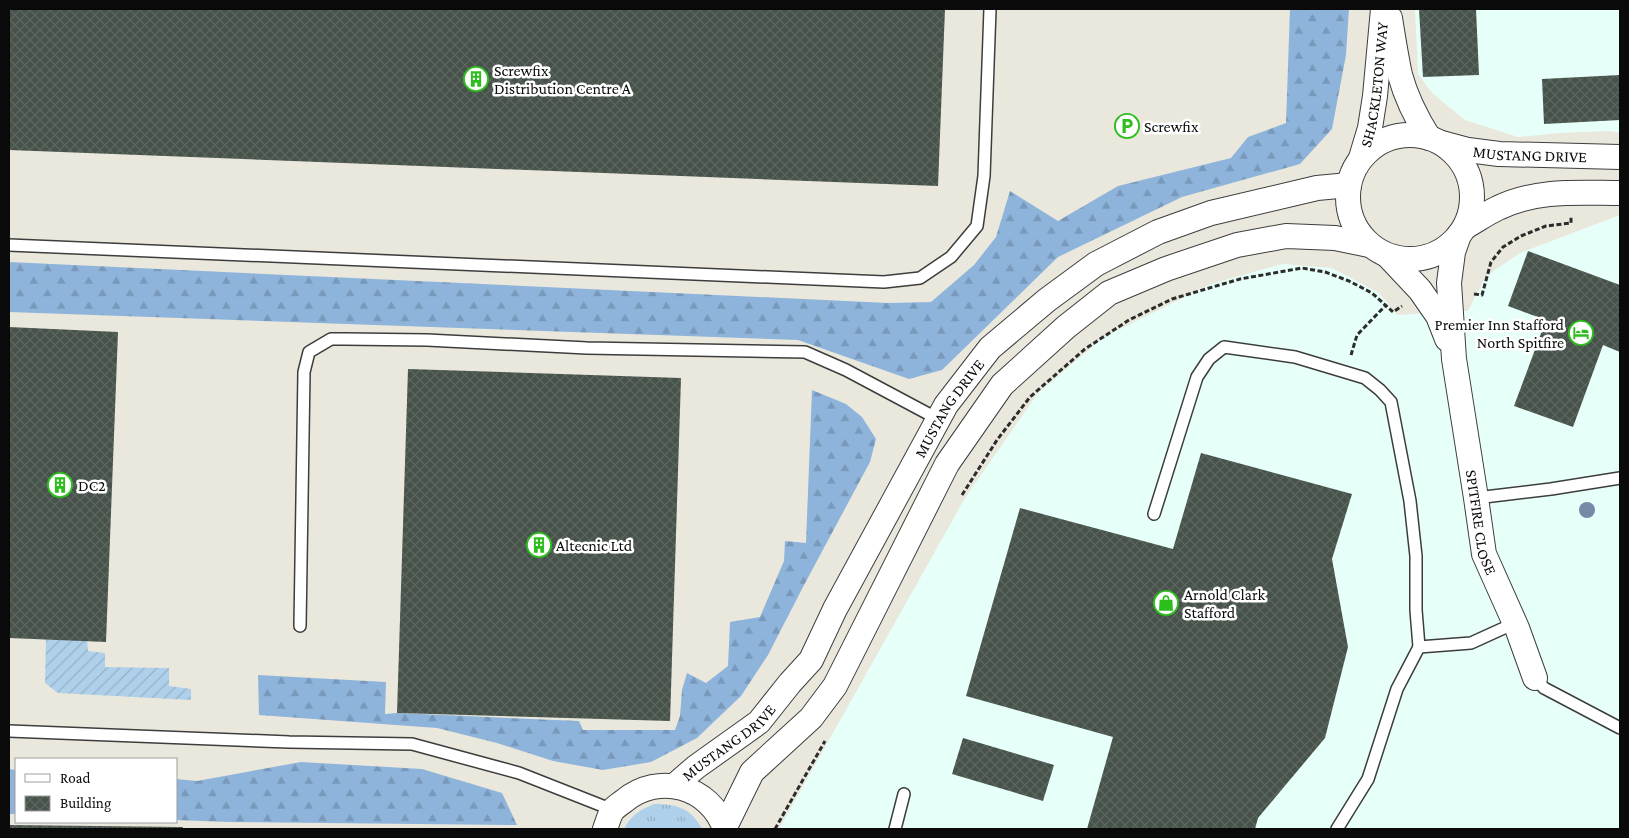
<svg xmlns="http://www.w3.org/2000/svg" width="1629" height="838" viewBox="0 0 1629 838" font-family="'Crimson Pro',serif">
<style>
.industrial{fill:#eae8dc;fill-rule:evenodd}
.grass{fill:url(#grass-tufts)}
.forest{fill:url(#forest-firs)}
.garden{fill:url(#garden-furrows)}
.building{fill:url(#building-cross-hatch)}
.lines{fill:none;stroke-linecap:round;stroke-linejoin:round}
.lane-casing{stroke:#3d3d3d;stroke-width:14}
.street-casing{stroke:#3d3d3d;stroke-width:26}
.path{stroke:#2c2c2c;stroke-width:3;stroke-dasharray:5 2.5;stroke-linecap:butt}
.lane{stroke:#fff;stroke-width:11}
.street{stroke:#fff;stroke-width:24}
.tree{fill:#758aa6}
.labels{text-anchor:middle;stroke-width:5;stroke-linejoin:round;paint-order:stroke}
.poi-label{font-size:16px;fill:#0a0a0a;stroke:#fff;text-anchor:start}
.street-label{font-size:16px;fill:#0a0a0a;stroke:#fff}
</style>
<defs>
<pattern id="grass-tufts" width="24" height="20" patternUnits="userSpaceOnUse" patternTransform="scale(1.25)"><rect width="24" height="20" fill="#afd0ea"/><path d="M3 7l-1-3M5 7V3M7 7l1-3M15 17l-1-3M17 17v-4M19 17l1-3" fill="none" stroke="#95b1c7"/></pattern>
<pattern id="forest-firs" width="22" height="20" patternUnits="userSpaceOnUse" patternTransform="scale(1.25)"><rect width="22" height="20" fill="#8eb4db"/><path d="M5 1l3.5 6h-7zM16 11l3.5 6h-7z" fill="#7999bb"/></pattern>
<pattern id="garden-furrows" width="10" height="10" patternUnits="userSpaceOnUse" patternTransform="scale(1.25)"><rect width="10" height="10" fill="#afd0ea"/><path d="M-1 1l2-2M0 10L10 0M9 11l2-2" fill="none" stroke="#95b1c7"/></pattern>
<pattern id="building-cross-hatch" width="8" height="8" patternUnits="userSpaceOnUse" patternTransform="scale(1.25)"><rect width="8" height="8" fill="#46524a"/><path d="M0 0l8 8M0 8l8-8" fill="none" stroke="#5c6660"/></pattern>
</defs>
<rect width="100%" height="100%" fill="#e6fff9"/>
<path class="industrial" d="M9 9H1415L1418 74 1432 93 1465 120 1518 137 1561 133 1609 131 1620 133V215L1520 253 1486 276 1468 311 1397 315 1379 293 1332 268 1282 264 1211 284 1104 337 1038 393 965 498 779 829H9ZM16 759H176V822H16Z"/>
<path class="grass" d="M654 804C677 804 691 808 702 829H624C631 815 640 810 654 804Z"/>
<g class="forest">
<polygon points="1290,9 1349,9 1346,55 1332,129 1300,164 1182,197 1058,257 942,370 909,379 798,340 9,312 9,262 888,303 931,302 974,265 996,237 1010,191 1058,221 1118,186 1231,158 1248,137 1286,123"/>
<polygon points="812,390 846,404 862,417 876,439 870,462 803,587 768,655 741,696 697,738 651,762 603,770 553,761 497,743 437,728 259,715 258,675 386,682 385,714 397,713 579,721 583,730 675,730 680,716 682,690 687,673 706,683 728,666 730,622 760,617 784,561 785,541 806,543"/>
<polygon points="301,762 422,769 502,793 517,825 228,822 176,820 176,779 197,781"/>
<polygon points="9,769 16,770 16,814 9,814"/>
</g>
<polygon class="garden" points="46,639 87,640 88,651 105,653 105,667 169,668 169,686 191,689 191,700 58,693 45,683"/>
<g class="building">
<polygon points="9,9 945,9 938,186 9,150"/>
<polygon points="1419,9 1476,9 1479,75 1423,77"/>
<polygon points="1620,75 1620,120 1544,124 1542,79"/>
<polygon points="1528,251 1620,285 1620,352 1603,345 1573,427 1514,406 1546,320 1508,306"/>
<polygon points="9,327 118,332 106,642 9,638"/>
<polygon points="408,369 681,378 670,721 397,713"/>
<polygon points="1201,453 1352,494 1332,559 1348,647 1325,738 1258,818 1255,829 1087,829 1113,737 966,696 1020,508 1173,549"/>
<polygon points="963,738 1054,765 1043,801 952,774"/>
<polygon points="9,825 183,827 183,829 9,829"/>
</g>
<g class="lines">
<defs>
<g id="lane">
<polyline points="9,245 884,282 920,278 951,257 977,226 984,176 990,9"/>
<polyline points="1476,498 1551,489 1620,478"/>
<polyline points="1154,514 1197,377 1209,359 1224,347 1295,357 1365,378 1380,390 1391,402 1410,501 1416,556 1416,610 1419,647 1471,643 1515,623"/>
<polyline points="300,626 304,372 309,352 331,339 344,339 427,340 587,348 805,352 846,370 938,419"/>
<polyline points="1535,678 1544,688 1620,728"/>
<polyline points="9,731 289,742 412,744 519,773 613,810"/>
<polyline points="895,829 904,794"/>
<polyline points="1337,829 1368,779 1397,689 1419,647"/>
</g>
<g id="street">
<path d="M1390 18C1393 37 1396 56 1400 75 1406 97 1417 119 1429 138"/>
<circle cx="1410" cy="197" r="62"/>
<path id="s1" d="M1442 143 1468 150 1499 154 1620 157"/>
<path id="s2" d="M1361 158 1370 128 1375 96 1383 9"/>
<path d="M1465 227C1476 221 1487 213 1498 208 1536 189 1580 193 1620 193"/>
<path id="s3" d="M1459 235 1453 252 1449 283 1454 359 1476 498 1484 554 1517 628 1535 678"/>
<polyline points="1388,256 1420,290 1438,316 1447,339"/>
<path id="s4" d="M674 786 696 767 759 722 790 683 811 660 835 609 946 405 990 348 1047 300 1096 264 1158 232 1211 213 1317 188 1349 185"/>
<polyline points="725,827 752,772 811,718 835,686 947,464 1002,385 1066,327 1109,293 1166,269 1237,245 1286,236 1335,238 1369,245"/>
<path d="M605 829C607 824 609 816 612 811 615 807 620 804 624 801 659 772 710 786 725 829"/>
</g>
</defs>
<use href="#lane" class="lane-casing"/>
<use href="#street" class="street-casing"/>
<g class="path">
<polyline points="1474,294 1482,295 1491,262 1503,247 1521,236 1546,226 1571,223 1571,217"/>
<polyline points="1351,355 1357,335 1386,305"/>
<polyline points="962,495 997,440 1030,397 1085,349 1129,320 1172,299 1240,279 1302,268 1325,272 1349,281 1372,293 1393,312 1402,306"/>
<polyline points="775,829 825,741"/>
</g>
<use href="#lane" class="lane"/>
<use href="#street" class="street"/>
</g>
<circle class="tree" cx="1587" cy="510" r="8"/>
<defs>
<symbol id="building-ring" viewBox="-11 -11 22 22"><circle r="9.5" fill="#fff" stroke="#2cbe1d" stroke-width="1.5"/><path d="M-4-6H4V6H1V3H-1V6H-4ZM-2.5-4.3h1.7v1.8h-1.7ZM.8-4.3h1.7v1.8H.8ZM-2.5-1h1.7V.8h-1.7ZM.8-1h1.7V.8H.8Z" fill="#2cbe1d"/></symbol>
<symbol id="parking-ring" viewBox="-11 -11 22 22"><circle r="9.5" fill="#fff" stroke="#2cbe1d" stroke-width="1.5"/><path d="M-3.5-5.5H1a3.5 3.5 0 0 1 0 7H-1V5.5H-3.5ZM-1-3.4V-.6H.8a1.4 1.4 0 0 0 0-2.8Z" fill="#2cbe1d"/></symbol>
<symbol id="hotel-ring" viewBox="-11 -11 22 22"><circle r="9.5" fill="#fff" stroke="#2cbe1d" stroke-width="1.5"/><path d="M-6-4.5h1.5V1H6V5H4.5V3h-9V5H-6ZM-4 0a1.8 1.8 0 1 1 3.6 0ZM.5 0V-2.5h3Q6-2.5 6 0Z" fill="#2cbe1d"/></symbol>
<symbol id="shop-ring" viewBox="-11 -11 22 22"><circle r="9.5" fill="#fff" stroke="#2cbe1d" stroke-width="1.5"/><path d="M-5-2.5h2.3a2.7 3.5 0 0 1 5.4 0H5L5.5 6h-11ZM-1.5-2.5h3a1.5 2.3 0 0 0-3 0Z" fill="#2cbe1d"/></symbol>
</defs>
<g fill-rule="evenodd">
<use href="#building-ring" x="462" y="65" width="28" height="28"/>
<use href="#parking-ring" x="1113" y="112" width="28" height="28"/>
<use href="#hotel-ring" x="1567" y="319" width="28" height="28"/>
<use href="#building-ring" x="46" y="471" width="28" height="28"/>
<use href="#building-ring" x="525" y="531" width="28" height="28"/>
<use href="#shop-ring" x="1152" y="589" width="28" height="28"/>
</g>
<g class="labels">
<g class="poi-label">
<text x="494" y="76">Screwfix<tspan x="494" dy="18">Distribution Centre A</tspan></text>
<text x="1144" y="132">Screwfix</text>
<text x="1564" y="330" text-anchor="end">Premier Inn Stafford<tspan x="1564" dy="18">North Spitfire</tspan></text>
<text x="78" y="491">DC2</text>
<text x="556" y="551">Altecnic Ltd</text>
<text x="1184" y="600">Arnold Clark<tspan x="1184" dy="18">Stafford</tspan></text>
</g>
<g class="street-label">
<text dy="6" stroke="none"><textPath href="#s2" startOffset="75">SHACKLETON WAY</textPath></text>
<text dy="6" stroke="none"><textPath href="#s1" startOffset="89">MUSTANG DRIVE</textPath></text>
<text dy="6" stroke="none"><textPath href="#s4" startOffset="475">MUSTANG DRIVE</textPath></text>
<text dy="6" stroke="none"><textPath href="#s3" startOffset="291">SPITFIRE CLOSE</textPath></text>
<text dy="6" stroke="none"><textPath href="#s4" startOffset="70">MUSTANG DRIVE</textPath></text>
</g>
</g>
<rect width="1629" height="838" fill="none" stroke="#0a0a0a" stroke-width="20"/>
<rect x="15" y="758" width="162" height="65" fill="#ffffff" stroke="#9d9d9d"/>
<rect x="25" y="774" width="25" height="8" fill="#ffffff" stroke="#9d9d9d"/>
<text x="60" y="783" font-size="15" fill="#0a0a0a">Road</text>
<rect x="25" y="796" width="25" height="15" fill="url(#building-cross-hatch)" stroke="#9d9d9d"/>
<text x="60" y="808" font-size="15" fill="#0a0a0a">Building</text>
</svg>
